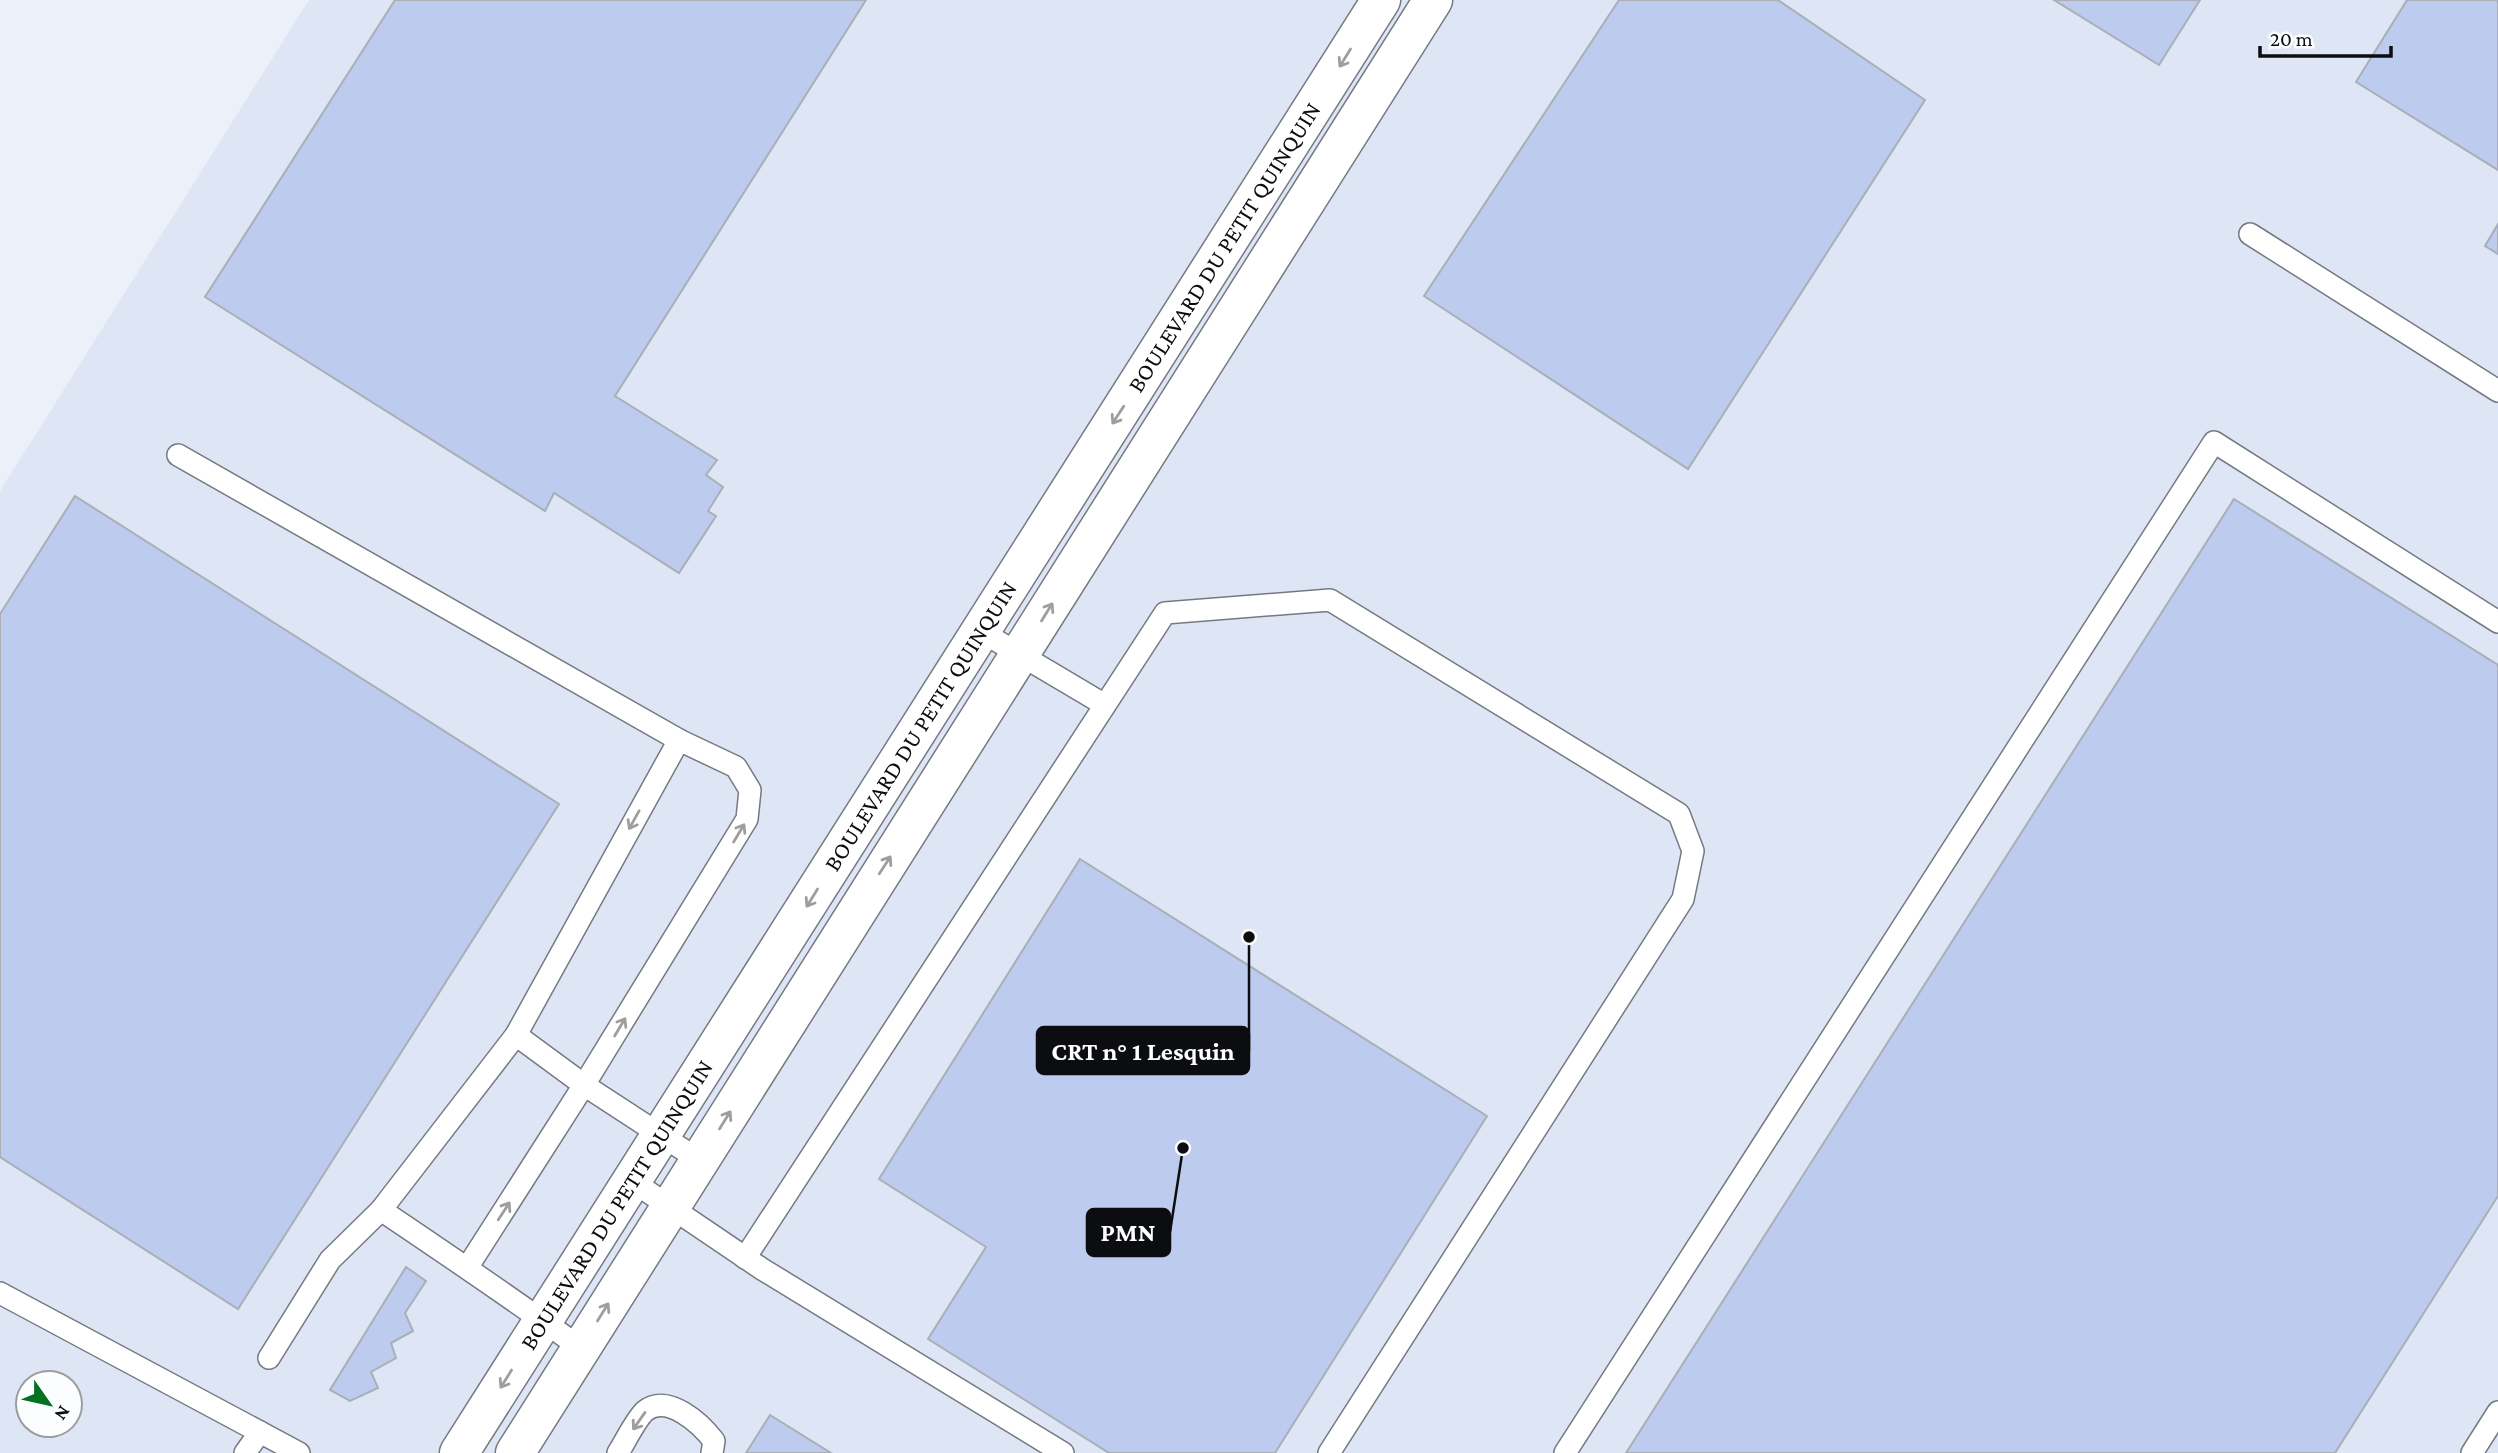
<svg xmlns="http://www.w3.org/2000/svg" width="2498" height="1453" viewBox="0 0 2498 1453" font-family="'Crimson Pro',serif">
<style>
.built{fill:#dee6f6;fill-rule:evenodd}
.building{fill:#bccbee;stroke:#aaaeb7;stroke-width:2}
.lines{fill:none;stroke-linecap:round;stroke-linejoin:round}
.lane-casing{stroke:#757982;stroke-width:24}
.primary-casing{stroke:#757982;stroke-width:41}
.lane{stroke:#fff;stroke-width:21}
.primary{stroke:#fff;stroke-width:38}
.oneway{stroke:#9e9e9f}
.labels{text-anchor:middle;stroke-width:5;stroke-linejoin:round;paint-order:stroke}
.street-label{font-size:24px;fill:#0c0d10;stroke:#fcfdff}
.leader{fill:none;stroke:#0c0d10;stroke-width:2.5}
.callout-dot{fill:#0c0d10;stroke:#fcfdff;stroke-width:2.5}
.callout{fill:#0c0d10;stroke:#0c0d10;stroke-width:2.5}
.callout-label{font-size:26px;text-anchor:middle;font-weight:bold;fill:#fff}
</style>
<rect width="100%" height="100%" fill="#ebf0f9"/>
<path class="built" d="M309 0H2498V1453H0V491ZM28 1383H70V1425H28Z"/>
<g class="building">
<polygon points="395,0 866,0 615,396 717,460 706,475 723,487 708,511 716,516 679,573 554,493 545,511 205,297"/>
<polygon points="1619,0 1778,0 1925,100 1688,469 1424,296"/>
<polygon points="2054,0 2200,0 2159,65"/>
<polygon points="2407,0 2498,0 2498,170 2356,82"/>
<polygon points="2498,224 2498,254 2485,246"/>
<polygon points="75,496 559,804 238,1309 0,1157 0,614"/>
<polygon points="2234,499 2498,665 2498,1196 2335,1453 1626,1453"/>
<polygon points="1080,859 1487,1116 1275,1453 1109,1453 928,1339 986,1247 879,1179"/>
<polygon points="406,1267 426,1281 405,1313 413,1331 391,1343 396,1358 371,1372 378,1388 350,1401 330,1390"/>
<polygon points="770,1415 831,1453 746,1453"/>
</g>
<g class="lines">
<defs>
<g id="lane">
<polyline points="2250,234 2498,391"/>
<polyline points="178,455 679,740"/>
<polyline points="982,632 1105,705"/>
<polyline points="516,1035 584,1085 699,1160"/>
<polyline points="632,1181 762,1269 1063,1453"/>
<polyline points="745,1258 1165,613 1330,600 1679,814 1693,851 1683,899 1329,1453"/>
<path d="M467 1268 584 1085 747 819 750 790 736 767 679 740 516 1035 381 1210C448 1255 515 1301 581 1348"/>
<polyline points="0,1293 299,1453"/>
<polyline points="269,1358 330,1260 381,1210"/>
<polyline points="245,1453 260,1432"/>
<path d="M618 1453C625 1442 636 1419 645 1411 668 1393 701 1424 714 1441L712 1453"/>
<polyline points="1565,1453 2214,442 2498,622"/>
<polyline points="2472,1453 2498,1412"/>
</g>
<g id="primary">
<path id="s1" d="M459 1453 1381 0"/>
<polyline points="515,1453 1433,0"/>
</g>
</defs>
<use href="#lane" class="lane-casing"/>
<use href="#primary" class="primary-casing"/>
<use href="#lane" class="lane"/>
<use href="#primary" class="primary"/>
</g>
<defs><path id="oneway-shaft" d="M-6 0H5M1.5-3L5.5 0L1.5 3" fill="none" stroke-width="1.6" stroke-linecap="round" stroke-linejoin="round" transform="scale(1.75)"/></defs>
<g class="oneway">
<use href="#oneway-shaft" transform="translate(1345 58) rotate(122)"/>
<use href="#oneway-shaft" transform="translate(1118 415) rotate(123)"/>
<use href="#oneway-shaft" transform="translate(1047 612) rotate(-58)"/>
<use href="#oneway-shaft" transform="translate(634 820) rotate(119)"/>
<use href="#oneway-shaft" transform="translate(739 833) rotate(-59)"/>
<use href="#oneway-shaft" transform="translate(885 865) rotate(-57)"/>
<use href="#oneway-shaft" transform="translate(812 898) rotate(122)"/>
<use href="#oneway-shaft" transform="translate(620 1027) rotate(-59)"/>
<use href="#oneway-shaft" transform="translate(725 1120) rotate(-58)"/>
<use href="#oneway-shaft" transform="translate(504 1211) rotate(-57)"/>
<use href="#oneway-shaft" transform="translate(603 1312) rotate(-58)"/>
<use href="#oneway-shaft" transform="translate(506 1379) rotate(122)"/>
<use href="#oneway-shaft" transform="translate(639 1421) rotate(125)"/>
</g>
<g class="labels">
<g class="street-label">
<text dy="8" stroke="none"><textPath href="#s1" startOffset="1428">BOULEVARD DU PETIT QUINQUIN</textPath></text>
<text dy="8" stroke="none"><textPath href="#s1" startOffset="861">BOULEVARD DU PETIT QUINQUIN</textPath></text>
<text dy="8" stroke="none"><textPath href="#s1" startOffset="294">BOULEVARD DU PETIT QUINQUIN</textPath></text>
</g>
</g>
<path class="leader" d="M1249 937L1249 1051M1183 1148L1170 1232"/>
<g class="callout-dot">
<circle cx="1249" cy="937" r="7"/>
<circle cx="1183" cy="1148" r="7"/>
</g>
<g class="callout">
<rect x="1037" y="1027" width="212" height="47" rx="7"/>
<rect x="1087" y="1209" width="83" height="47" rx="7"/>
</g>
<g class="callout-label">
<text x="1143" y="1060">CRT n° 1 Lesquin</text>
<text x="1128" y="1241">PMN</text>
</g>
<g transform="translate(49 1404) rotate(124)"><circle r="33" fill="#fcfdff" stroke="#9c9d9f" stroke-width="2"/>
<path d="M0-5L12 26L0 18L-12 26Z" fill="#067021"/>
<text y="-10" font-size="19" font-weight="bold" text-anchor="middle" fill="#0c0d10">N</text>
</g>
<path d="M2260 46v10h131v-10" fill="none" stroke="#0c0d10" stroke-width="3.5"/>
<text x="2270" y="46" font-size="21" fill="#0c0d10" stroke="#fcfdff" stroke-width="5" paint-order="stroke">20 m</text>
</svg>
